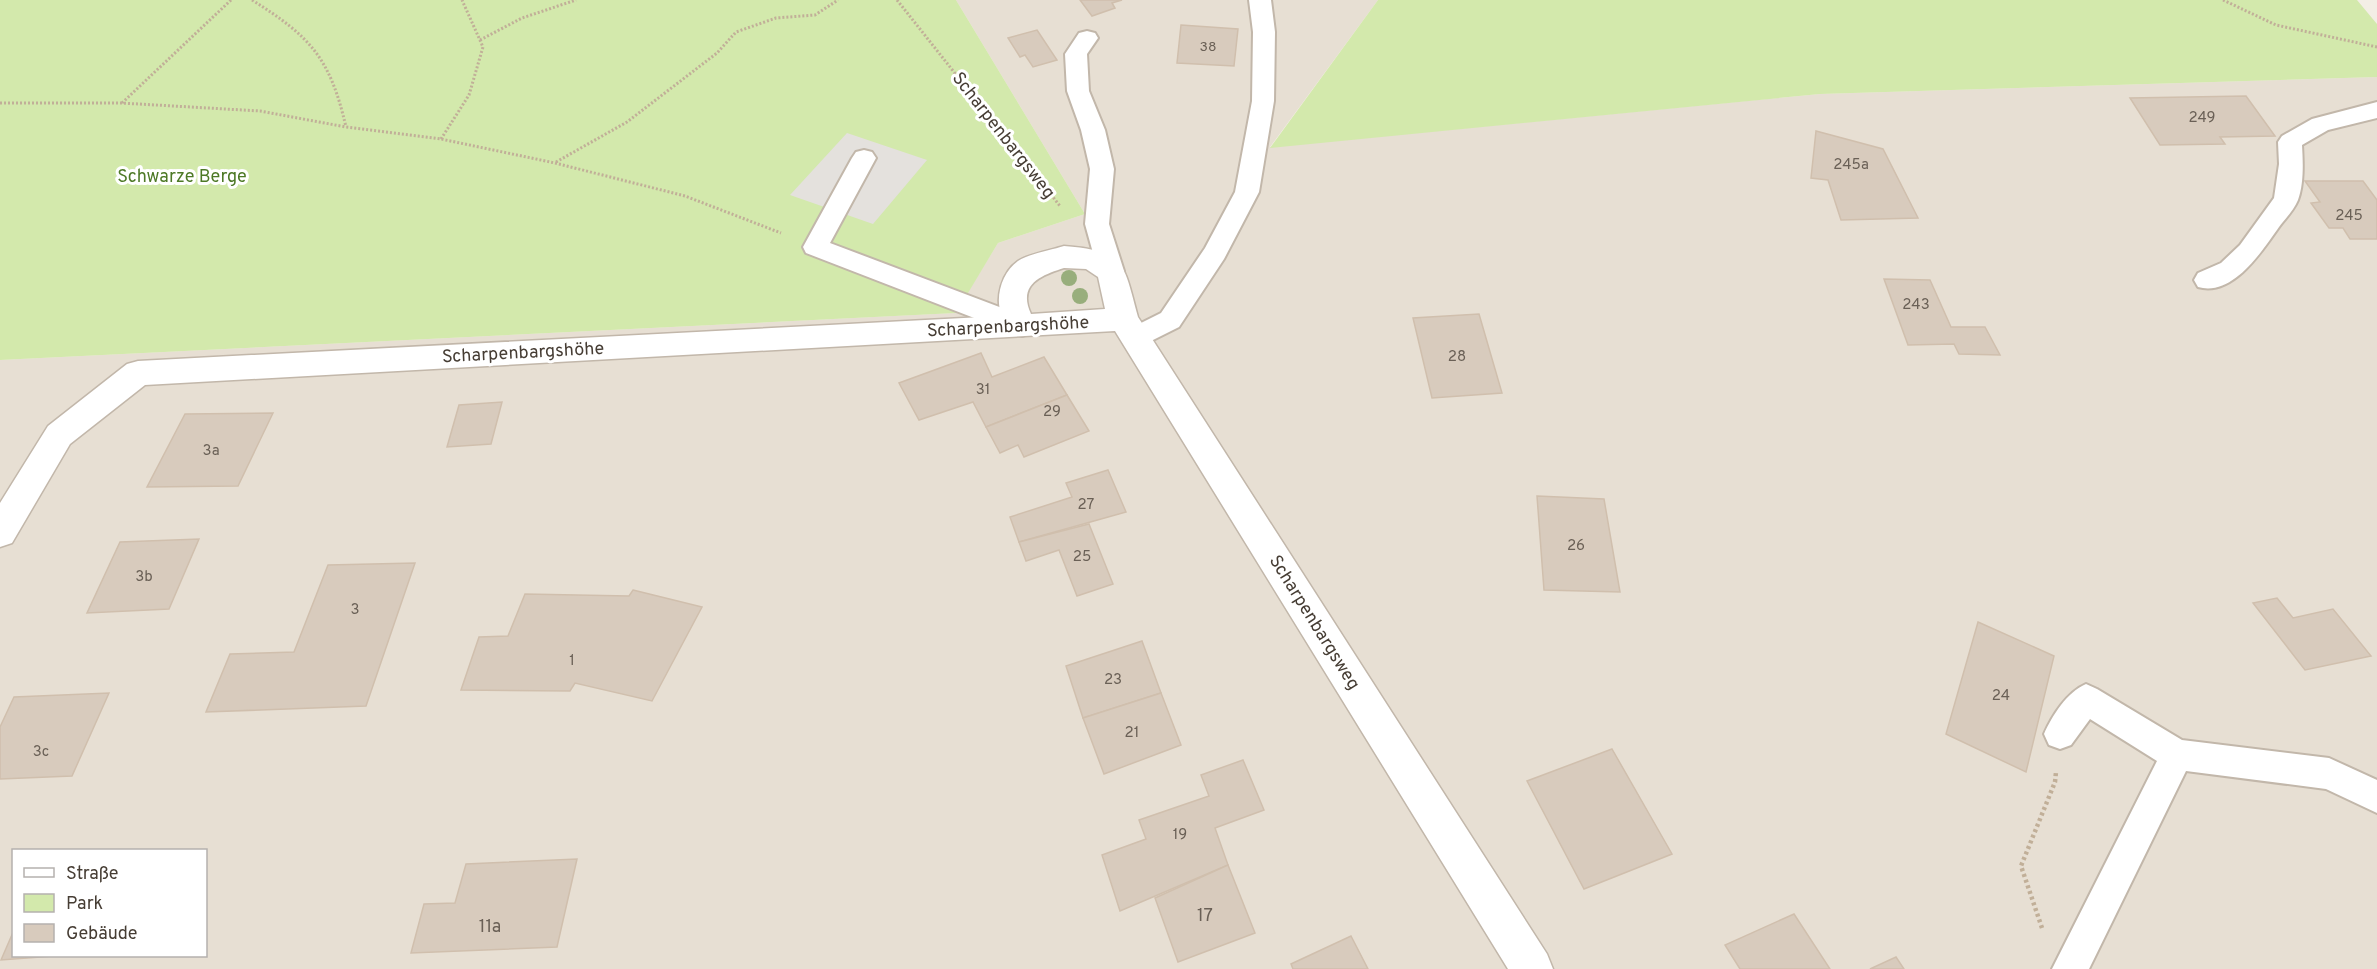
<svg xmlns="http://www.w3.org/2000/svg" width="2377" height="969" viewBox="0 0 2377 969" font-family="Overpass,sans-serif">
<style>
.residential{fill:#e7dfd3;fill-rule:evenodd}
.green{fill:#d3e9ac}
.parking{fill:#e4e1dd}
.building{fill:#d8cbbd;stroke:#d0bfad;stroke-width:1.5}
.lines{fill:none;stroke-linecap:round;stroke-linejoin:round}
.service-casing{stroke:#c2b7aa;stroke-width:4}
.minor-casing{stroke:#c2b7aa;stroke-width:3}
.path-far1{stroke:#c1af98;stroke-width:3;stroke-dasharray:2 2;stroke-linecap:butt}
.path{stroke:#c1af98;stroke-width:4.5;stroke-dasharray:3 3;stroke-linecap:butt}
.service{fill:#fff;fill-rule:evenodd}
.minor{fill:#fff;fill-rule:evenodd}
.tree{fill:#98ae7c}
.labels{text-anchor:middle;stroke-width:6;stroke-linejoin:round;paint-order:stroke}
.far-number-label{font-size:14px;fill:#6a6056}
.number-label{font-size:15px;fill:#6a6056}
.street-label{font-size:18px;fill:#463d34;stroke:#fff}
.park-label{font-size:18px;fill:#4d7926;stroke:#fff}
.near-number-label{font-size:18px;fill:#6a6056}
</style>
<rect width="100%" height="100%" fill="#f3eee5"/>
<path class="residential" d="M956 0H1378L1270 147 1820 94 2377 77V969H0V360L955 313 998 243 1085 214ZM14 850H206V956H14Z"/>
<g class="green">
<polygon points="0,0 956,0 1085,214 998,243 956,313 0,360"/>
<polygon points="1378,0 2357,0 2377,24 2377,77 1820,94 1270,148"/>
</g>
<polygon class="parking" points="847,133 927,160 873,224 790,195"/>
<g class="building">
<polygon points="1080,0 1122,0 1112,3 1115,8 1092,16"/>
<polygon points="1181,25 1238,29 1234,66 1177,63"/>
<polygon points="1037,30 1057,60 1033,67 1025,55 1020,57 1008,38"/>
<polygon points="2246,96 2275,136 2220,137 2225,144 2160,145 2130,98"/>
<polygon points="1816,131 1883,149 1918,218 1841,220 1828,180 1811,178"/>
<polygon points="2305,181 2363,181 2377,200 2377,239 2350,239 2343,228 2329,228 2311,203 2320,202"/>
<polygon points="1884,279 1930,280 1951,327 1985,327 2000,355 1959,354 1954,344 1908,345"/>
<polygon points="1479,314 1502,393 1432,398 1413,318"/>
<polygon points="981,353 992,377 1044,357 1067,395 986,427 973,402 919,420 899,383"/>
<polygon points="1067,395 1089,431 1024,457 1018,445 1000,453 986,427"/>
<polygon points="502,402 491,444 447,447 459,405"/>
<polygon points="273,413 238,486 147,487 185,414"/>
<polygon points="1108,470 1126,512 1019,542 1010,517 1072,497 1066,483"/>
<polygon points="1537,496 1604,499 1620,592 1544,590"/>
<polygon points="1089,524 1113,584 1077,596 1059,550 1026,561 1019,542"/>
<polygon points="199,539 169,609 87,613 120,542"/>
<polygon points="415,563 366,706 206,712 230,654 294,652 328,565"/>
<polygon points="633,590 702,607 652,701 575,683 570,691 461,690 479,637 508,636 525,594 629,596"/>
<polygon points="2277,598 2293,618 2333,609 2371,656 2305,670 2253,603"/>
<polygon points="1978,622 2054,656 2026,772 1946,734"/>
<polygon points="1142,641 1161,693 1083,718 1066,666"/>
<polygon points="109,693 72,776 0,779 0,727 14,697"/>
<polygon points="1161,693 1181,745 1104,774 1083,718"/>
<polygon points="1612,749 1672,854 1584,889 1527,781"/>
<polygon points="1243,760 1264,810 1215,828 1228,865 1120,911 1102,855 1146,839 1139,820 1209,796 1201,775"/>
<polygon points="577,859 557,947 411,953 424,904 455,903 466,864"/>
<polygon points="1228,865 1255,933 1178,962 1155,898"/>
<polygon points="1794,914 1830,969 1740,969 1725,945"/>
<polygon points="14,930 14,956 54,956 1,960"/>
<polygon points="1351,936 1368,969 1293,969 1291,964"/>
<polygon points="1896,957 1904,969 1870,969"/>
</g>
<g class="lines">
<defs>
<g id="service">
<polygon points="1249,0 1271,0 1275,32 1274,101 1259,192 1224,259 1179,327 1143,345 1134,348 1125,345 1121,338 1125,331 1161,313 1205,248 1235,192 1252,101 1253,32"/>
<polygon points="1087,31 1095,33 1098,38 1087,54 1089,91 1105,130 1114,169 1109,224 1124,271 1120,278 1111,280 1102,278 1098,271 1085,224 1090,169 1081,130 1067,91 1065,54 1079,33"/>
<path d="M2377 102V118L2328 130 2302 145C2303 162 2304 184 2298 200 2294 210 2285 219 2279 227 2262 251 2233 297 2198 287L2194 280 2198 273 2221 263 2240 245 2274 198 2279 164 2278 142 2282 136 2312 119Z"/>
<polygon points="864,150 872,152 876,158 830,243 1031,319 1035,326 1031,333 1022,336 1013,333 806,253 803,247 852,158 856,152"/>
<path d="M2086 684 2097 689 2182 740 2329 758 2377 780V813L2326 789 2186 771 2089 969H2052L2157 761 2090 719 2071 745 2060 749 2049 745 2044 734C2052 716 2067 692 2086 684Z"/>
</g>
<path id="minor" d="M1064 246C1126 251 1123 262 1138 317L1547 954 1553 969H1508L1115 331 145 385 70 444 12 543 0 547V503L48 426 127 364 138 361 1002 316C994 298 1002 272 1018 261 1028 254 1052 250 1064 246ZM1064 268 1086 269 1098 277 1105 309 1031 314C1017 284 1042 275 1064 268Z"/>
</defs>
<use href="#service" class="service-casing"/>
<use href="#minor" class="minor-casing"/>
<g class="path-far1">
<path d="M252 0C311 37 330 58 346 127"/>
<polyline points="897,0 1060,206"/>
<polyline points="2223,0 2276,25 2377,47"/>
<polyline points="480,40 522,18 576,0"/>
<polyline points="0,103 121,103 260,111 346,127 441,139 555,163 685,196 781,233"/>
<polyline points="122,103 231,0"/>
<polyline points="441,139 469,95 483,47 462,0"/>
<polyline points="556,162 627,122 717,53 736,32 776,18 815,15 838,0"/>
</g>
<polyline class="path" points="2042,928 2021,866 2055,782 2056,772"/>
<use href="#service" class="service"/>
<use href="#minor" class="minor"/>
</g>
<g class="tree">
<circle cx="1069" cy="278" r="8"/>
<circle cx="1080" cy="296" r="8"/>
</g>
<g class="labels">
<g class="far-number-label">
<text x="1208" y="51">38</text>
</g>
<g class="number-label">
<text x="2202" y="122">249</text>
<text x="1851" y="169">245a</text>
<text x="2349" y="220">245</text>
<text x="1916" y="309">243</text>
<text x="1457" y="361">28</text>
<text x="983" y="394">31</text>
<text x="1052" y="416">29</text>
<text x="211" y="455">3a</text>
<text x="1086" y="509">27</text>
<text x="1576" y="550">26</text>
<text x="1082" y="561">25</text>
<text x="144" y="581">3b</text>
<text x="355" y="614">3</text>
<text x="572" y="665">1</text>
<text x="1113" y="684">23</text>
<text x="2001" y="700">24</text>
<text x="1132" y="737">21</text>
<text x="41" y="756">3c</text>
<text x="1180" y="839">19</text>
</g>
<g class="street-label">
<text transform="translate(1004 135) rotate(52)" y="6">Scharpenbargsweg</text>
<text transform="translate(1008 326) rotate(-3)" y="6">Scharpenbargshöhe</text>
<text transform="translate(523 352) rotate(-3)" y="6">Scharpenbargshöhe</text>
<text transform="translate(1315 622) rotate(58)" y="6">Scharpenbargsweg</text>
</g>
<g class="park-label">
<text x="182" y="182">Schwarze Berge</text>
</g>
<g class="near-number-label">
<text x="1205" y="921">17</text>
<text x="490" y="932">11a</text>
</g>
</g>
<rect x="12" y="849" width="195" height="108" fill="#ffffff" stroke="#b5b1ae" stroke-width="1.5"/>
<rect x="24" y="868" width="30" height="9" fill="#ffffff" stroke="#b5b1ae" stroke-width="1.5"/>
<text x="66" y="879" font-size="18" fill="#463d34">Straße</text>
<rect x="24" y="894" width="30" height="18" fill="#d3e9ac" stroke="#b5b1ae" stroke-width="1.5"/>
<text x="66" y="909" font-size="18" fill="#463d34">Park</text>
<rect x="24" y="924" width="30" height="18" fill="#d8cbbd" stroke="#b5b1ae" stroke-width="1.5"/>
<text x="66" y="939" font-size="18" fill="#463d34">Gebäude</text>
</svg>
